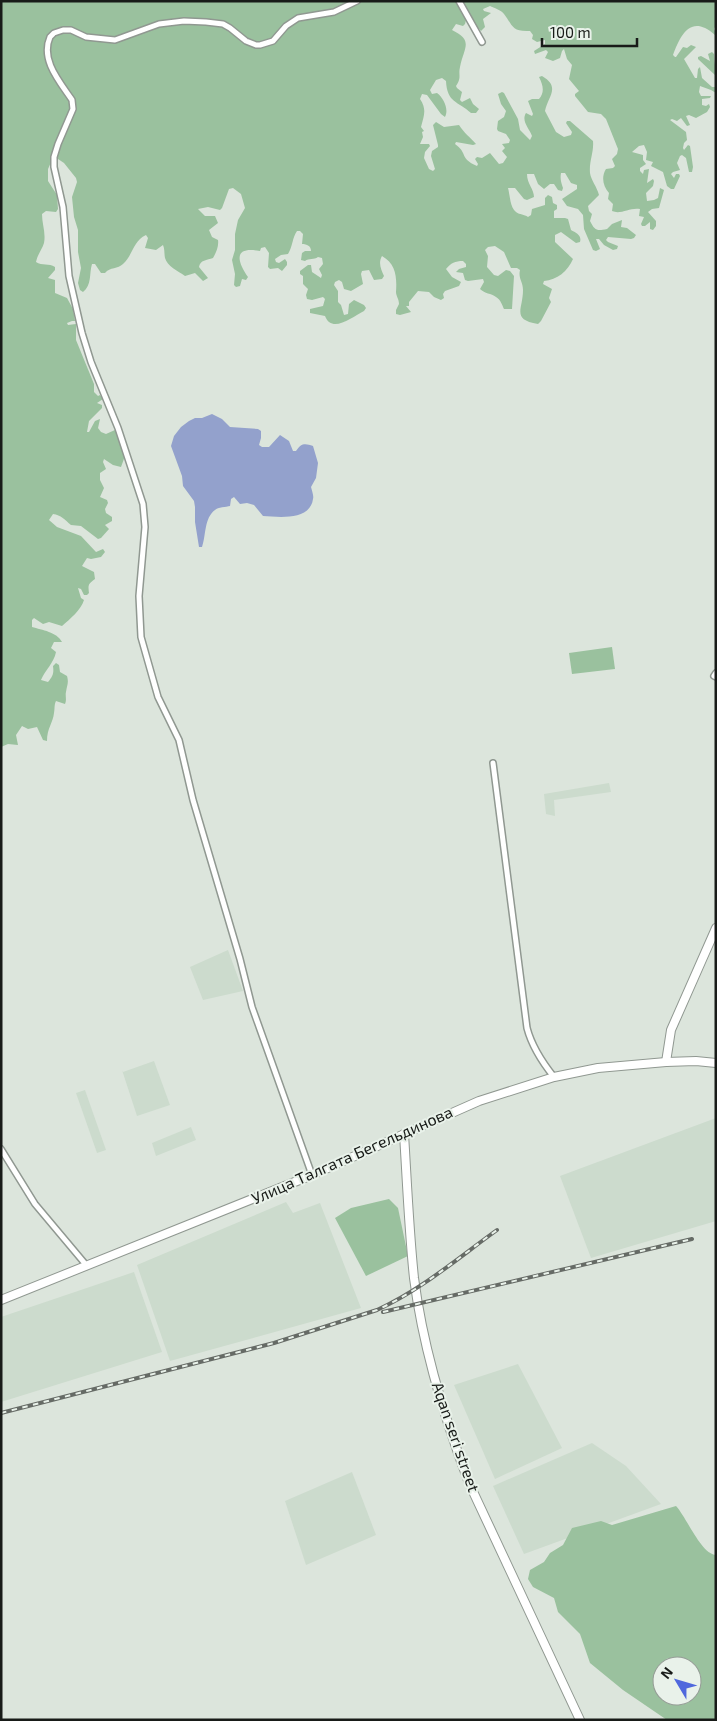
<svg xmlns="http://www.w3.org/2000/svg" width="717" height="1721" viewBox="0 0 717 1721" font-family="'Exo 2',sans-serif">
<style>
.built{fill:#ccdbcd}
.green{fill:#9ac19e;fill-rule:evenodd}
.water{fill:#93a1cc}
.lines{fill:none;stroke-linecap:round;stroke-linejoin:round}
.street-casing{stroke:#909891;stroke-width:8}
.secondary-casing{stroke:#909891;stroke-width:10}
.street{stroke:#fff;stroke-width:5}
.secondary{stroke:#fff;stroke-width:8}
.rail-casing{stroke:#666b66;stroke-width:4}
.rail{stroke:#e9f2ea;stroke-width:2;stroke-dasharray:5.5;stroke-linecap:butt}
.labels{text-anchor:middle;stroke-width:4;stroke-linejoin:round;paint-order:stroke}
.street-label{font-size:16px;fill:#181b18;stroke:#e9f2ea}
</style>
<rect width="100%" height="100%" fill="#dce5dc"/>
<g class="built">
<polygon points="609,783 611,792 554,800 555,816 546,814 544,794"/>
<polygon points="228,950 243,991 203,1000 190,967"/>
<polygon points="154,1061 170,1105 137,1116 122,1070 123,1072"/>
<polygon points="85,1090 106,1150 97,1153 76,1093"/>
<polygon points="716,1118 716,1221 591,1258 560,1176"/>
<polygon points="191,1127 196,1140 156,1156 152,1143"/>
<polygon points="286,1202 293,1213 320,1203 361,1308 170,1361 137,1265"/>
<polygon points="134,1272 162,1352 1,1402 1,1317"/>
<polygon points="518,1364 562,1448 495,1479 454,1385"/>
<polygon points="592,1443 626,1466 661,1504 524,1554 493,1486"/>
<polygon points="352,1472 376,1535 306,1565 285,1501"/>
</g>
<g class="green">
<path d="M1 1H716V25L714 29 716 33 715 35C691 14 681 34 673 55L675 57H676L683 47 687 48 691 45 696 47 684 59 695 78H697L698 69 700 67 702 78 712 87H716V93L711 90 700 86 699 92 701 96H711L710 98 702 99V105L706 106 709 104 710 107 707 112 696 118 689 115 686 116 690 125 687 126 681 118 677 121 672 119 670 120 686 132 687 140 684 143 683 148 684 150 688 145 690 146 693 167 692 172H689L686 158 682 155 680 156 677 163 680 170 673 172 671 174 674 178 676 174H679L680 176 674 189H671L667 186 663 172 651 166 653 162 646 160 647 152 644 145 639 146 632 152 643 155V160L646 164 640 168V171L643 174 644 170 649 169 647 183 653 179 654 181 653 186 646 193 647 201 654 200 658 198 660 188 664 190 659 208 652 209 648 212 656 221V226L653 230 650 229V222L645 226H642L641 224 644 217 639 216 640 209C630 207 621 215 612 211L613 204 608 199 609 193C603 186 601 177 606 169L613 168 615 166 612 159 617 154 618 149 606 119 601 114 588 112 575 96V94L579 91 569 79 572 65 567 59 564 49 562 51 560 58 553 61 545 58 548 52 546 50 535 54 534 51 545 44V40L537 42 532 39 533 35 530 31C512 32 513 26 504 14 501 10 494 8 490 6L483 9 484 11 491 13 483 19 485 27 481 31 467 16 465 24 463 26 456 24 452 30C474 41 464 47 460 67 458 75 462 77 456 86L457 88 462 92 460 100 462 102 470 98 473 104 479 109 476 113H471C458 101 447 103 446 81L442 78 436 80 430 90 432 94 437 93C444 98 449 110 445 117L441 114 427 95 422 94 420 99C427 109 424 116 421 127L424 131 422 132 423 137 420 144H429L430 146 425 152 424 158 429 169 433 171 435 169 431 156 432 151 438 147V145L433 125 436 122 444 127 459 125C464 133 470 137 476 144L473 145 456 142 455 144C468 153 459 158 477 166L478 164 475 159 477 157 482 158 490 153 499 164 503 163 507 157 502 151 505 148 502 144 509 143 510 140 506 134 498 131 497 129 498 121 504 117 506 111 501 104 498 94 502 92 504 93 518 119 520 130 530 140 532 136C529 128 521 121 526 113L532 116 533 114 528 101 532 99H539C545 92 543 85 539 77L542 76C561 87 548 96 545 111L556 132 564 137 571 135 572 132 566 123 567 121H570L593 141C594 152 589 161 590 173 591 180 597 187 599 195L588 206 589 211 592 214 590 221C595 231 597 231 607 229L612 224 622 220 621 227 627 228 636 235 634 238 631 239 608 237 606 240 608 242 618 246 617 249 613 250 604 245 599 239H596L600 249 596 251 593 250 584 229 583 215 578 209 567 206 562 199 577 189V185L571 183 565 173H561C560 179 561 182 563 188L562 191 558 190 554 184H550L544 189 538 184 534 174H527C527 184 534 189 534 197L527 200 524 199 515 188H508C510 195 510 208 516 212 520 215 524 214 528 217L531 215 532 209 545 205V198L548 195 552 197 553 203 557 205V209L554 211V218H565L568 219 571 230C576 233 582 235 580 242L576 243 561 232 555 235V242L573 259C568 271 557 280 544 281L543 284 552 289 549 298 551 302 541 321 538 324C511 319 523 310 523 290 523 281 518 279 520 270L517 268H511L504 252 495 246 488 247 485 250 488 256 487 267 494 275 498 276 506 270 510 271 514 276 512 309H504C502 305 501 300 496 297 491 293 485 294 480 289L484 282 483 279 468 281 465 280 463 273 456 272 459 269 466 267V264L463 261C455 261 451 263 446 269L452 277 461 282 459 286 445 291 443 294 444 298 441 300 434 297 429 292 418 291 409 302V306H406L411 312 400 315 396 314V310L399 304C399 299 396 296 396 292 397 277 396 264 382 256 378 263 381 269 384 276L382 279 374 280 369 270 362 271 361 274 363 284 351 291 344 289 342 282 339 280 335 282 334 285 338 291V302L341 305 344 315 348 314 349 304 354 300 364 305 366 308 364 311C352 317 332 334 325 316L310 313V309L323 306 325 299 323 297 312 300 307 299 306 295 308 289 303 284V276L300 274V271L308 265H311L312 272 321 278 322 275 319 269 323 264 322 258 318 257C314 260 309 258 305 261L301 260 302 253 305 251H311C311 246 307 244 302 244L303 234 300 231H297C292 238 293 246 288 254L281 255 275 259 276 262 279 263 285 259 287 262V265L282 271 278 268 270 269 268 267 269 253 265 247 261 248 260 251C233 246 237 261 248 277L246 280 242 279 240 286 236 287 234 285 235 274 232 260 235 250V234L238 220 245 208 241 194 233 188 229 189 222 208 220 210 208 207 198 209 205 216H215L218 223 209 230 212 237 218 240C219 246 216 253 213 258 207 260 200 260 199 267L208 278 203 281 195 273 185 276C178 271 167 266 165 258 164 253 165 250 163 245L156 250 145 248 148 238 146 235C133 241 133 255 123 264 118 269 110 267 105 273H101L95 264H92C89 274 92 285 83 292L80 290 78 283 81 268 78 252V230L74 217 72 197 77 182 76 178 64 163 58 159 52 160 48 169V181L57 195 58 209 56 212 46 211 42 214C42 224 46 233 44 243 42 250 38 253 36 262 42 266 49 263 55 267V270L48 278 55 280V293L67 298 73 309 75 321H72L67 323 68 325 76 324V340L94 384V392L98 396 100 395 103 399 97 403 102 405V408L89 421 87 432H89L95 421 100 419 98 428 101 432 106 434 115 430 117 432 125 456 121 467 113 465 104 459 103 462 106 469 100 473V480L104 488 100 497 107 500 108 503 105 509 106 513 112 517V521L105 525 109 529 101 538 98 539 81 526 71 525C65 520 61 515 53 514L49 520 57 527 81 536 96 552 103 549 105 552 101 557 91 559 87 558 82 566 94 572 95 579C88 584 88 585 89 593L87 595H84L81 589 78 588 81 598 84 600C81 610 70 619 62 626L49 622 43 624 34 618 32 620V627C42 630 57 632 62 642H54L51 648 56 652C54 663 45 670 41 680L48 682C53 676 54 673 53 666L56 663 59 665 60 672 67 676C69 683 67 685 66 692 65 696 67 699 65 704L56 701C54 705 55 708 54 713 53 723 47 728 47 741L43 740 37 727 28 729 22 726 16 735 18 745 8 744 1 747Z"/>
<path d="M712 52 714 54C714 62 716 68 716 76L698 59V57L701 56 710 61 708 54Z"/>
<polygon points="612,647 615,669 572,674 569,653"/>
<polygon points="389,1199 398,1208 408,1256 366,1276 335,1218 351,1208"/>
<path d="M676 1506C687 1518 701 1554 716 1555V1720H667L623 1690 590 1663 580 1634 558 1612 554 1598 533 1587 528 1579 530 1570 544 1562 550 1553 563 1545 572 1528 601 1521 612 1525ZM662 1666H692V1696H662Z"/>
</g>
<path class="water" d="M212 414 222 419 230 427 258 429 261 431V438L259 445 262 447H269L280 435 289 441 293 451H296C301 443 305 443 313 446L318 463 316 478 311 487C312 491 314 496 313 499 310 521 279 517 263 516L254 505 247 503 240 504 234 497 231 499 230 506C226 507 218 507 215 510 204 518 206 536 202 547H199L195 522V507L194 501 183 486 182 476 171 446 174 436 181 427 189 421 195 418H202Z"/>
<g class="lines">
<defs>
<g id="street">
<polyline points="459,1 482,42"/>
<polyline points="716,673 714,676 716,677"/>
<path d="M493 763 527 1028C532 1047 542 1062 554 1077"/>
<polyline points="1,1149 35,1204 87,1266"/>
<path d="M312 1175 252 1007 240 959 193 800 179 740 158 697 141 637 139 596 145 527 143 504 118 428 91 362 82 333 69 276 63 207 54 167V157L58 144 73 109 72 100C60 82 40 60 50 37L54 33 63 30H71L86 37 115 40 159 24 184 21 206 22 223 24 230 28 246 41 256 45H260L273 41 286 26 298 18 334 12 357 1"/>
</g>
<g id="secondary">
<polyline points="666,1062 671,1030 716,928"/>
<path d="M404 1134C407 1182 409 1230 414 1278 423 1348 444 1417 469 1483L580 1720"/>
<polyline points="1,1300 312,1175 479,1101 554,1077 598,1068 666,1062 696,1061 716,1063"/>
</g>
</defs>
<use href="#street" class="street-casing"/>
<use href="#secondary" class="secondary-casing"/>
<use href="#street" class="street"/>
<use href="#secondary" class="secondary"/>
<defs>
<g id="rail">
<polyline points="383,1312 692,1239"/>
<path d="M1 1413 274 1343 377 1310C421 1290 458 1258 497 1230"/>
</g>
</defs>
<use href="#rail" class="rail-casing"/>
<use href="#rail" class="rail"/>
</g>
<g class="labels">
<g class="street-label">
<text transform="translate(352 1155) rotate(-24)" y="6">Улица Талгата Бегельдинова</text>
<text transform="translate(456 1437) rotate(71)" y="6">Aqan seri street</text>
</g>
</g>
<rect width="717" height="1721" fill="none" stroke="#181b18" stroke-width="5"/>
<g transform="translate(677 1681) rotate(308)"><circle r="24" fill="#e9f2ea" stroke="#959c96"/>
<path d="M0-4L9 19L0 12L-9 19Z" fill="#4f68dd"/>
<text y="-8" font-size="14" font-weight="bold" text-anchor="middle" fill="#181b18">N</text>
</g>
<path d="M542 38v8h95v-8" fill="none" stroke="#181b18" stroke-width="2.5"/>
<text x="550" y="38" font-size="15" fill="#181b18" stroke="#e9f2ea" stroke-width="4" paint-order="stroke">100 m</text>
</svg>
